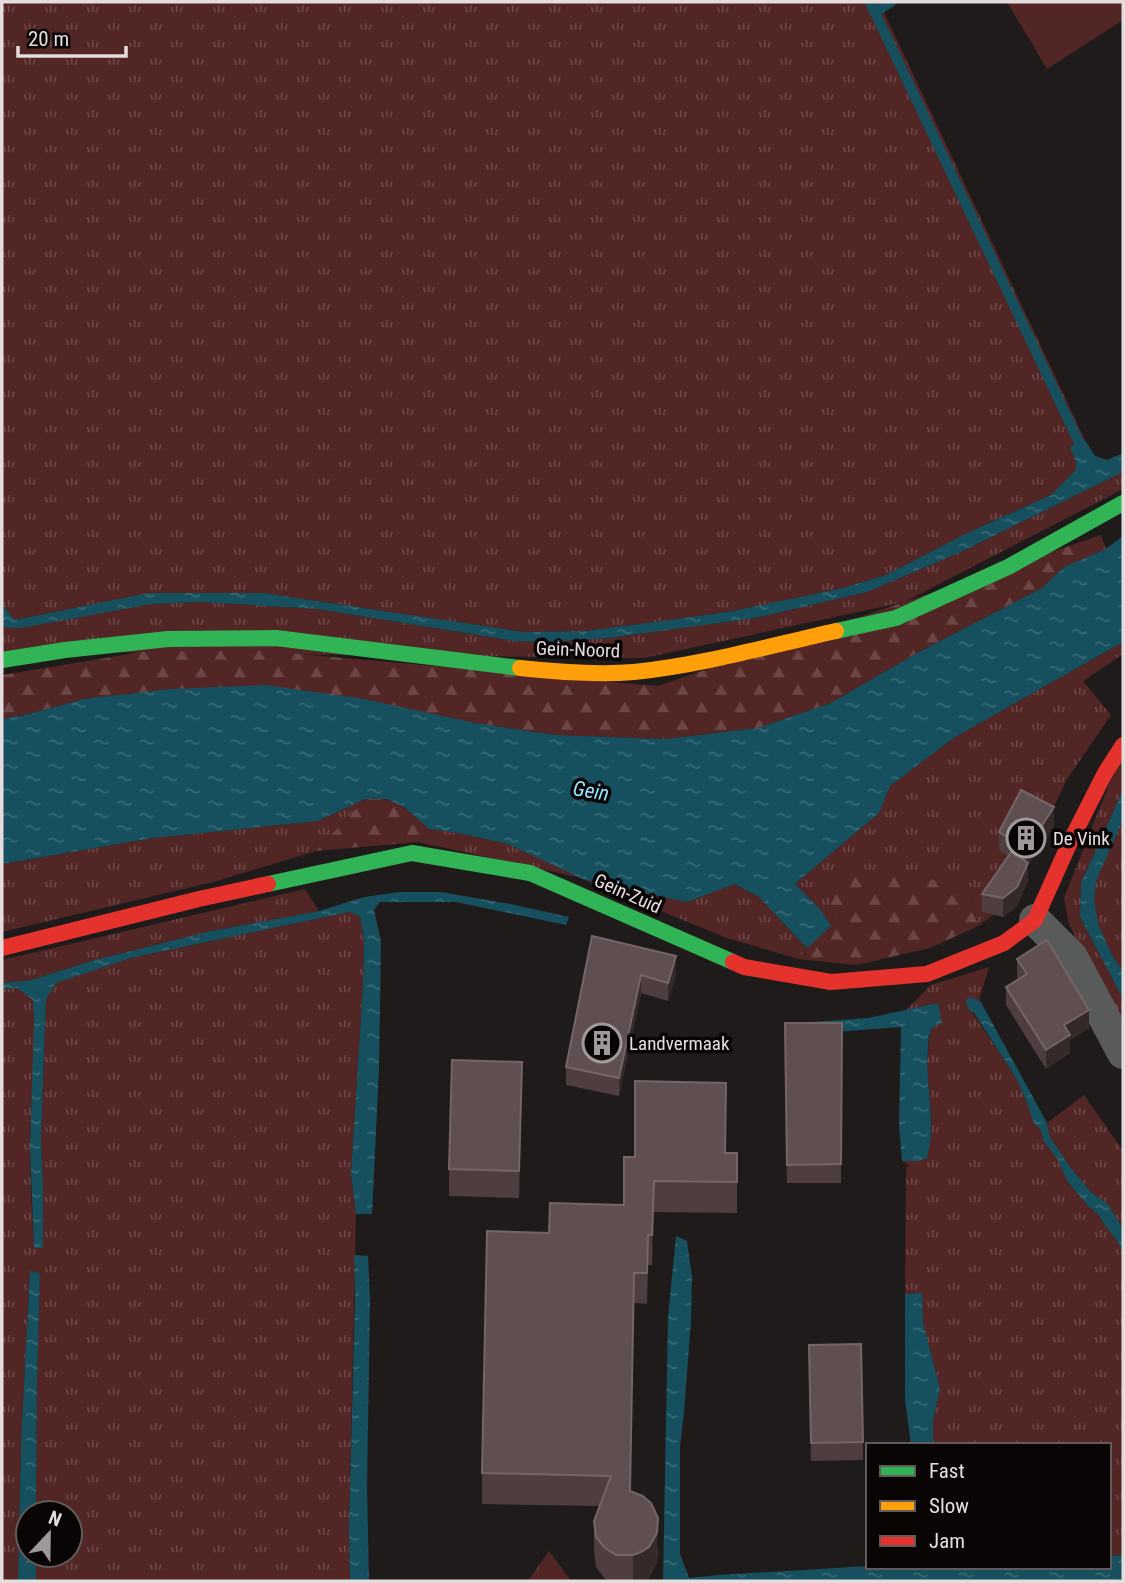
<svg xmlns="http://www.w3.org/2000/svg" width="1125" height="1583" viewBox="0 0 1125 1583" font-family="'Roboto Condensed',sans-serif">
<style>
.grass{fill:url(#grass-tufts)}
.forest{fill:url(#forest-firs)}
.park{fill:#532626}
.water{fill:url(#water-ripples)}
.lines{fill:none;stroke-linecap:round;stroke-linejoin:round}
.stream{stroke:#16505e;stroke-width:10}
.street{stroke:#595a5a;stroke-width:32}
.fast{stroke:#30b455;stroke-width:16}
.slow{stroke:#ff9f0a;stroke-width:16}
.jam{stroke:#e5322d;stroke-width:16}
.wall{fill:#4f3e3f}
.shaded-wall{fill:#362929}
.building{fill:#5f4f50;stroke:#746566;stroke-width:2}
.labels{text-anchor:middle;stroke-width:7;stroke-linejoin:round;paint-order:stroke}
.street-label{font-size:19px;fill:#e5dddd;stroke:#090505}
.poi-label{font-size:19px;fill:#e5dddd;stroke:#090505;text-anchor:start}
.water-label{font-size:21px;font-style:italic;fill:#94e4fc;stroke:#090505}
</style>
<defs>
<pattern id="grass-tufts" width="24" height="20" patternUnits="userSpaceOnUse" patternTransform="scale(1.75)"><rect width="24" height="20" fill="#532626"/><path d="M3 7l-1-3M5 7V3M7 7l1-3M15 17l-1-3M17 17v-4M19 17l1-3" fill="none" stroke="#6c4545"/></pattern>
<pattern id="forest-firs" width="22" height="20" patternUnits="userSpaceOnUse" patternTransform="scale(1.75)"><rect width="22" height="20" fill="#532626"/><path d="M5 1l3.5 6h-7zM16 11l3.5 6h-7z" fill="#6c4545"/></pattern>
<pattern id="water-ripples" width="26" height="14" patternUnits="userSpaceOnUse" patternTransform="scale(1.75)"><rect width="26" height="14" fill="#16505e"/><path d="M2 4q2-2 4 0t4 0M15 11q2-2 4 0t4 0" fill="none" stroke="#386975"/></pattern>
</defs>
<rect width="100%" height="100%" fill="#201b1b"/>
<g class="grass">
<polygon points="5,2 879,2 1085,440 1071,447 1076,462 1076,470 1051,495 969,532 886,575 843,588 733,611 663,621 584,631 525,632 263,593 148,593 15,620 4,607 2,599 2,3"/>
<polygon points="1123,472 1123,489 904,602 644,658 2,651 2,627 151,604 199,602 318,609 514,641 546,642 609,638 755,618 867,592 961,552"/>
<polygon points="1123,642 1123,654 1083,681 1111,715 1067,779 1008,904 978,926 970,890 834,910 831,926 820,909 795,884 879,813 890,786 955,737"/>
<polygon points="1123,749 1123,790 1081,883 1080,917 1123,999 1123,1032 1069,924 1064,898"/>
<polygon points="365,799 316,851 213,882 2,932 2,864 153,838 318,821"/>
<path d="M1123 820V972C1106 946 1087 913 1096 880 1101 863 1115 836 1123 820Z"/>
<polygon points="429,829 459,833 508,844 582,878 418,842"/>
<polygon points="585,880 687,902 735,884 759,897 807,948 799,959 727,938"/>
<polygon points="305,889 319,911 211,931 95,960 31,980 2,983 2,960"/>
<path d="M349 912 360 915 364 940 363 985 351 1174 356 1214 349 1530 350 1581H36V1555H70V1513H36L37 1381 40 1273 30 1272 21 1441 18 1581H2V989L17 988 33 999C36 1048 31 1097 30 1145 30 1179 32 1213 34 1247L43 1248V1184L41 1140 46 999 56 983 131 958Z"/>
<polygon points="989,967 979,1000 972,998 972,1012 1016,1078 1028,1105 1034,1124 1041,1130 1043,1140 1058,1160 1067,1181 1089,1207 1098,1214 1104,1224 1118,1242 1123,1255 1123,1555 1109,1556 1109,1445 933,1445 933,1421 940,1389 923,1322 922,1293 905,1294 906,1169 908,1165 902,1161 919,1161 932,1129 927,1065 930,1032 933,1027 938,1003 906,1010 931,985"/>
<polygon points="1084,1095 1123,1151 1123,1229 1108,1204 1091,1192 1070,1167 1050,1137 1047,1123"/>
<polygon points="549,1551 571,1581 528,1581"/>
</g>
<g class="forest">
<polygon points="1101,535 1106,549 1064,567 1042,588 917,653 831,703 758,728 665,739 556,735 475,723 170,689 84,699 25,715 2,719 2,675 142,652 253,650 658,686"/>
<polygon points="365,799 387,799 404,807 429,829 418,842 316,851"/>
<polygon points="890,868 970,890 978,926 930,948 856,965 799,959 807,948 831,925 834,910 822,882"/>
</g>
<polygon class="park" points="1007,2 1123,2 1123,20 1047,69"/>
<g class="water">
<polygon points="1085,440 1095,456 1107,460 1123,453 1123,472 961,552 867,592 755,618 609,638 546,642 514,641 318,609 199,602 151,604 21,628 2,627 2,599 4,607 15,620 148,593 263,593 525,632 584,631 663,621 733,611 843,588 886,575 969,532 1051,495 1076,470 1076,462 1070,447"/>
<polygon points="1123,536 1123,642 955,737 890,786 879,813 795,884 820,909 831,926 807,948 759,897 735,884 687,902 585,880 508,844 459,833 429,829 404,807 387,799 365,799 318,821 153,838 2,864 2,719 25,715 84,699 170,689 265,685 364,699 475,723 556,735 665,739 758,728 831,703 917,653 1042,588 1064,567 1106,549"/>
<polygon points="1123,790 1123,820 1096,881 1094,900 1098,924 1112,955 1123,972 1123,999 1080,917 1081,883"/>
<polygon points="400,892 441,892 510,904 569,917 566,925 456,902 380,902 374,910 381,941 379,1068 372,1214 356,1214 351,1174 363,985 364,940 360,916 349,912 131,958 56,983 46,999 41,1140 43,1184 43,1248 34,1248 30,1148 34,1021 33,1000 17,988 2,989 2,983 31,980 95,960 211,931 319,911 364,897"/>
<polygon points="969,997 979,1000 982,1004 1047,1123 1050,1137 1070,1167 1091,1192 1108,1204 1123,1229 1123,1254 1118,1242 1104,1224 1098,1214 1089,1207 1067,1181 1058,1160 1043,1140 1041,1130 1034,1124 1028,1105 1016,1078 974,1013 968,1009 966,1001"/>
<path d="M938 1003 942 1023C937 1025 931 1027 930 1033 928 1037 929 1044 928 1049 925 1086 937 1122 927 1158L919 1161H902L899 1126 901 1027 794 1035 793 1029 797 1023 868 1018Z"/>
<polygon points="676,1236 687,1241 692,1277 691,1321 684,1412 680,1446 680,1554 689,1578 719,1575 868,1566 1109,1567 1109,1556 1123,1555 1123,1579 1106,1581 1062,1580 663,1581 668,1317"/>
<polygon points="354,1255 368,1256 370,1300 367,1487 369,1581 350,1581 349,1530 355,1295"/>
<polygon points="30,1271 40,1273 37,1381 36,1513 28,1513 28,1555 36,1555 36,1581 18,1581 21,1441"/>
<polygon points="922,1293 923,1322 940,1389 933,1421 933,1445 911,1445 905,1399 905,1294"/>
</g>
<g class="lines">
<g class="stream">
<polyline points="870,2 1085,455"/>
<polyline points="875,12 891,2"/>
</g>
<polyline class="street" points="1035,920 1072,957 1123,1053"/>
<g class="fast">
<polyline points="836,631 896,618 1008,567 1123,503"/>
<polyline points="2,660 65,650 168,639 276,638 520,668"/>
<polyline points="268,884 412,853 530,873 733,962"/>
</g>
<path class="slow" d="M520 668C557 672 597 675 634 672 702 665 769 646 836 631"/>
<g class="jam">
<polyline points="2,948 199,899 268,884"/>
<polyline points="733,962 744,967 831,982 927,974 1004,943 1035,920 1070,842 1105,773 1123,745"/>
</g>
</g>
<g class="wall">
<polygon points="1054,826 1028,865 1028,881 1017,906 1003,917 982,912 982,894 1009,856 999,850 999,832"/>
<polygon points="592,936 676,974 668,1001 641,993 619,1096 566,1085 566,1067"/>
<polygon points="1017,959 1089,1028 1070,1040 1070,1053 1046,1069 1006,1005 1006,987 1018,979 1017,977"/>
<polygon points="785,1023 842,1023 841,1183 787,1183"/>
<polygon points="522,1089 519,1198 449,1196 449,1169"/>
<polygon points="726,1153 737,1153 737,1213 654,1212 652,1265 648,1265 647,1304 634,1303 630,1491 658,1549 657,1563 649,1578 644,1581 610,1581 605,1579 596,1567 594,1551 594,1521 599,1506 482,1504 482,1473 549,1233 624,1205 624,1157"/>
<polygon points="861,1344 863,1460 811,1461 809,1345"/>
</g>
<g class="shaded-wall">
<polygon points="1054,807 1054,826 1028,865 1028,881 1017,906 1003,917 1003,898 1027,865 1027,849"/>
<polygon points="676,956 676,974 668,1001 668,983"/>
<polygon points="641,975 641,993 619,1096 619,1078"/>
<polygon points="1089,1010 1089,1028 1070,1040 1070,1053 1046,1069 1046,1050 1064,1025"/>
<polygon points="522,1062 522,1089 519,1198 519,1171"/>
<polygon points="654,1181 654,1212 652,1265 652,1235"/>
<polygon points="658,1518 657,1563 649,1578 644,1581 633,1581 633,1555"/>
</g>
<g class="building">
<polygon points="1021,790 1054,807 1027,849 999,832"/>
<polygon points="1012,851 1028,863 1017,887 1003,898 982,894"/>
<polygon points="592,936 676,956 668,983 641,975 619,1078 566,1067"/>
<polygon points="1047,940 1089,1010 1064,1025 1070,1035 1046,1050 1006,987 1027,974 1017,959"/>
<polygon points="785,1023 842,1023 841,1164 787,1165"/>
<polygon points="452,1060 522,1062 519,1171 449,1169"/>
<polygon points="635,1081 726,1083 725,1153 737,1153 737,1182 654,1181 652,1235 648,1235 647,1273 634,1273 630,1491 643,1496 651,1503 658,1518 657,1533 649,1547 641,1552 633,1555 616,1555 605,1548 596,1537 594,1521 611,1476 482,1473 487,1231 549,1233 550,1203 624,1205 624,1157 635,1157"/>
<polygon points="861,1344 863,1442 811,1443 809,1345"/>
</g>
<defs>
<symbol id="building-ring" viewBox="-11 -11 22 22"><circle r="9.5" fill="#090505" stroke="#a09999" stroke-width="1.5"/><path d="M-4-6H4V6H1V3H-1V6H-4ZM-2.5-4.3h1.7v1.8h-1.7ZM.8-4.3h1.7v1.8H.8ZM-2.5-1h1.7V.8h-1.7ZM.8-1h1.7V.8H.8Z" fill="#a09999"/></symbol>
</defs>
<g fill-rule="evenodd">
<use href="#building-ring" x="1004" y="816" width="44" height="44"/>
<use href="#building-ring" x="580" y="1021" width="44" height="44"/>
</g>
<g class="labels">
<g class="street-label">
<text transform="translate(578 649) rotate(2)" y="7">Gein-Noord</text>
<text transform="translate(628 893) rotate(24)" y="7">Gein-Zuid</text>
</g>
<g class="poi-label">
<text x="1053" y="845">De Vink</text>
<text x="629" y="1050">Landvermaak</text>
</g>
<g class="water-label">
<text transform="translate(591 791) rotate(9)" y="7">Gein</text>
</g>
</g>
<rect width="1125" height="1583" fill="none" stroke="#e5dddd" stroke-width="7"/>
<rect x="866" y="1443" width="245" height="126" fill="#090505" stroke="#615b5b" stroke-width="2"/>
<rect x="880" y="1466" width="35" height="10" fill="#30b455" stroke="#615b5b" stroke-width="2"/>
<text x="929" y="1478" font-size="21" fill="#e5dddd">Fast</text>
<rect x="880" y="1501" width="35" height="10" fill="#ff9f0a" stroke="#615b5b" stroke-width="2"/>
<text x="929" y="1513" font-size="21" fill="#e5dddd">Slow</text>
<rect x="880" y="1536" width="35" height="10" fill="#e5322d" stroke="#615b5b" stroke-width="2"/>
<text x="929" y="1548" font-size="21" fill="#e5dddd">Jam</text>
<g transform="translate(49 1534) rotate(22)"><circle r="33" fill="#090505" stroke="#615b5b" stroke-width="2"/>
<path d="M0-5L12 26L0 18L-12 26Z" fill="#a09999"/>
<text y="-10" font-size="19" font-weight="bold" text-anchor="middle" fill="#e5dddd">N</text>
</g>
<path d="M18 46v10h108v-10" fill="none" stroke="#e5dddd" stroke-width="3.5"/>
<text x="28" y="46" font-size="21" fill="#e5dddd" stroke="#090505" stroke-width="5" paint-order="stroke">20 m</text>
</svg>
